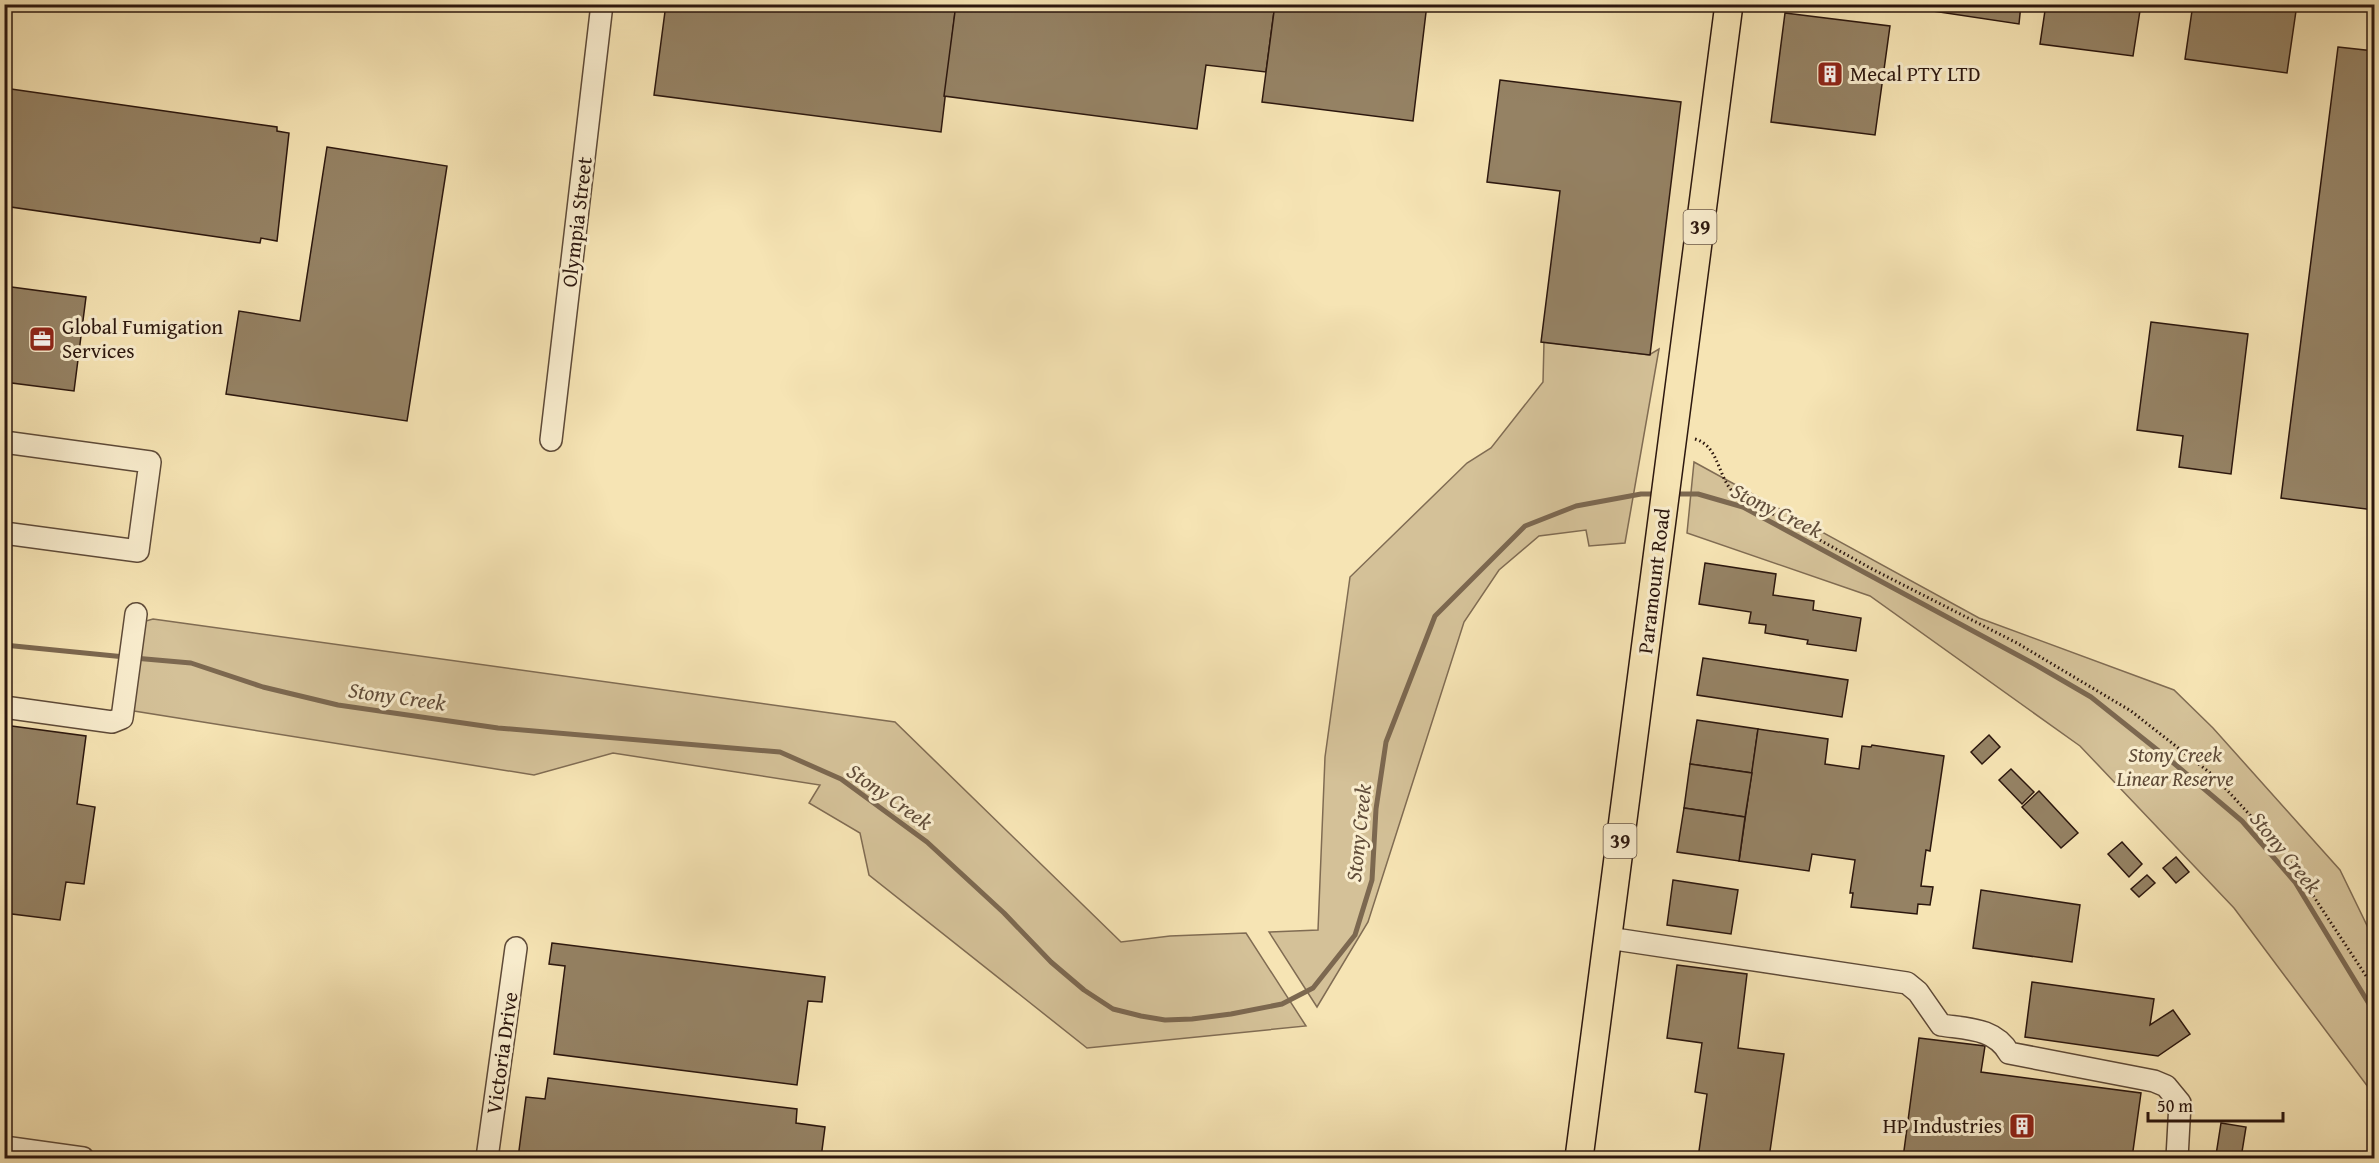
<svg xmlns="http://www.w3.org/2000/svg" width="2379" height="1163" viewBox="0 0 2379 1163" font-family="'Gentium Book Plus',serif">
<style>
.green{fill:#d4c198;stroke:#806c53;stroke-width:1.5}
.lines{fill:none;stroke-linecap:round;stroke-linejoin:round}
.stream{stroke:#7c6850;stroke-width:5}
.building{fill:#958264;stroke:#2c170e;stroke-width:1.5}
.minor-casing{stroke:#5e4a38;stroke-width:24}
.major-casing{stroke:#2c170e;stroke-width:30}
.path{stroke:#2c170e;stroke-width:3;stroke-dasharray:1.5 3;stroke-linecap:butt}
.minor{stroke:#f9edce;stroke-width:21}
.major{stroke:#f6e4b4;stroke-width:27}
.labels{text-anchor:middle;stroke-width:6;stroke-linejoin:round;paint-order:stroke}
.shield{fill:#f9edce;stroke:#6a5748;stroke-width:1.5}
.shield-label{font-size:20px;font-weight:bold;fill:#2c170e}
.poi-label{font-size:21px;fill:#2c170e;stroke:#f9edce;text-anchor:start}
.street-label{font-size:21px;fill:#2c170e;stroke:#f9edce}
.park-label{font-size:21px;font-style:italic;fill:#5e4a37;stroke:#f9edce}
.water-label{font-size:22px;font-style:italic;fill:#614d3a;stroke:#f9edce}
</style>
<rect width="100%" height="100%" fill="#f6e4b4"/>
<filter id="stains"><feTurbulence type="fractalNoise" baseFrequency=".00333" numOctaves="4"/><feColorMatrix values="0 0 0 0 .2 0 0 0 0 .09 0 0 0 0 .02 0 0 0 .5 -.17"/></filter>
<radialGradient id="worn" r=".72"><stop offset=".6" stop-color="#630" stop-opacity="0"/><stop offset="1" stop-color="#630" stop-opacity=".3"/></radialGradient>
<g class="green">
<polygon points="1544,342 1649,355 1659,349 1625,543 1589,546 1586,530 1539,536 1499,570 1464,622 1368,922 1317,1007 1269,932 1318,930 1325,757 1350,577 1467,463 1491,448 1543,382"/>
<polygon points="1694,462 1979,618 2174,690 2213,728 2340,870 2374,940 2374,1095 2234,908 2080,746 1870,596 1687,533"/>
<polygon points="153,619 895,722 1121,942 1170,936 1246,933 1306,1026 1087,1048 869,875 860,833 809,803 820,785 613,753 534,775 134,711 124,703 135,624"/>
</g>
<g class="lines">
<g class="stream">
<polyline points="1674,494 1698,494 1743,507 2036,665 2091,697 2170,760 2242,821 2295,882 2374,1012"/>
<polyline points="4,645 125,657"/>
<polyline points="134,658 191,663 263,687 338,705 498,728 780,752 841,779 927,842 1004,913 1051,962 1084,990 1113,1009 1141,1016 1165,1020 1192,1019 1231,1014 1282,1004 1313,988 1355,935 1372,880 1376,809 1386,742 1435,616 1525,526 1576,506 1641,494 1658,494"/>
</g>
</g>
<g class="building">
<polygon points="666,4 956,4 941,132 654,95"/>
<polygon points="956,4 1275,4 1266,72 1206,65 1197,129 944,96"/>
<polygon points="1275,4 1427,4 1413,121 1262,102"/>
<polygon points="1886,4 2021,4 2019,24"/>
<polygon points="2046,4 2141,4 2133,56 2040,44"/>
<polygon points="2193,4 2297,4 2287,73 2185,59"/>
<polygon points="1785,13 1890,26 1875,135 1771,122"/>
<polygon points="2338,47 2374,51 2374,510 2281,498"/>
<polygon points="1500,80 1681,102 1650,355 1541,342 1560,191 1487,182"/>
<polygon points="4,88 277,127 277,131 289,133 277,241 261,238 260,243 4,206"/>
<polygon points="327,147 447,166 407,421 226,394 239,311 300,321"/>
<polygon points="4,286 86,297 74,391 4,382"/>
<polygon points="2151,322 2248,334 2231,474 2179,467 2183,436 2137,430"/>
<polygon points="1705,563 1776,574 1773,595 1814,601 1813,610 1861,618 1856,651 1807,644 1808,640 1765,633 1766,625 1749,623 1751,612 1699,604"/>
<polygon points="1703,658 1848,680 1842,717 1697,695"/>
<polygon points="1697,720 1758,729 1752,773 1690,764"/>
<polygon points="4,725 86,736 77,804 95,807 84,884 66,882 60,920 4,913"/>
<polygon points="1758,729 1828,739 1825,764 1859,769 1862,746 1871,747 1872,745 1944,756 1930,851 1926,850 1921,886 1933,887 1930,905 1918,904 1917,914 1851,907 1853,893 1850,893 1855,860 1812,854 1809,871 1739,861"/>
<polygon points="1989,735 2000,747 1982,764 1971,752"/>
<polygon points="1690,764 1752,773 1745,817 1684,808"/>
<polygon points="2011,769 2034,792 2022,804 1999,780"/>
<polygon points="2039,791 2078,833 2061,848 2022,807"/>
<polygon points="1684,808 1745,817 1739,861 1677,852"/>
<polygon points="2122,842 2142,864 2129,877 2108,854"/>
<polygon points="2176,857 2189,872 2176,883 2163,868"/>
<polygon points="2147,875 2155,883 2139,897 2131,889"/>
<polygon points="1673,880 1738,890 1731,934 1667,925"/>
<polygon points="1981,890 2080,905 2072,962 1973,948"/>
<polygon points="552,943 825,977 822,1002 808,1001 797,1085 554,1054 565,966 549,964"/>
<polygon points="1677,965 1747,974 1738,1048 1784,1054 1769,1158 1698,1158 1707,1094 1695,1092 1702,1043 1667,1038"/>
<polygon points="2032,982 2154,999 2150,1025 2173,1010 2190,1034 2158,1056 2025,1037"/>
<polygon points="1919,1038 1985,1046 1981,1072 2141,1093 2132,1158 1903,1158"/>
<polygon points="548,1078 797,1109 796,1123 825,1127 821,1158 518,1158 526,1097 545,1099"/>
<polygon points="2221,1123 2246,1127 2241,1158 2216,1155"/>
</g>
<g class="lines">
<defs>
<g id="minor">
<polyline points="551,440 602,4"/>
<polyline points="4,442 150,462 138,551 4,533"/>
<polyline points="4,707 112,722 122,718 136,614"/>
<path d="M1608 938 1907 983 1918 992 1941 1025C1967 1029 1995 1028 2009 1053L2154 1081 2166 1086 2180 1103 2177 1158"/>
<polyline points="4,1147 83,1158"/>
<polyline points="487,1158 516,948"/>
</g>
<polyline id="major" points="1579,1158 1729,4"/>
</defs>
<use href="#minor" class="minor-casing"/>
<use href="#major" class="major-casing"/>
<path class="path" d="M1695 439C1719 446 1717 475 1733 492L1874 570 2017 643 2131 711 2214 776 2285 853 2374 988"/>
<use href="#minor" class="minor"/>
<use href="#major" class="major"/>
</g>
<defs>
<symbol id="building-square" viewBox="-11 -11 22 22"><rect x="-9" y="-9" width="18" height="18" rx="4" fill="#8f2418" stroke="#f9edce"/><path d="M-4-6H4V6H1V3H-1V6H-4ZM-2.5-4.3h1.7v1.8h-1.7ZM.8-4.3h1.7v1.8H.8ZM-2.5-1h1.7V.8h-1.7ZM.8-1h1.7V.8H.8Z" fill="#fff"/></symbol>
<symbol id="office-square" viewBox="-11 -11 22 22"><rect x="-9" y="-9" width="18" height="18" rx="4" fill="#8f2418" stroke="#f9edce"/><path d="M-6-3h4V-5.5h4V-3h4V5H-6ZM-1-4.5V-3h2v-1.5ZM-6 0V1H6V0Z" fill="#fff"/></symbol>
</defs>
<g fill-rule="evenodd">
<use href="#building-square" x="1815" y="59" width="30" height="30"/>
<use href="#office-square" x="27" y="324" width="30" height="30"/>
<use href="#building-square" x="2007" y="1111" width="30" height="30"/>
</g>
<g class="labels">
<g class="shield">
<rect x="1683.5" y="210" width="33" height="34" rx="4.5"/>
<rect x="1603.5" y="824" width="33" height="34" rx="4.5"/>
</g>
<g class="shield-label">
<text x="1700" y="234">39</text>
<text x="1620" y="848">39</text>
</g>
<g class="poi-label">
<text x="1850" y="81">Mecal PTY LTD</text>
<text x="62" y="334">Global Fumigation<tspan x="62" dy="24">Services</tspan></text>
<text x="2002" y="1133" text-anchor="end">HP Industries</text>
</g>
<g class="street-label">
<text transform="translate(577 222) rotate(-83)" y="7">Olympia Street</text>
<text transform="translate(1654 581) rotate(-83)" y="7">Paramount Road</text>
<text transform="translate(502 1053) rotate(-82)" y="7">Victoria Drive</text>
</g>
<g class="park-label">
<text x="2175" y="762">Stony Creek<tspan x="2175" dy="24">Linear Reserve</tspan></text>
</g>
<g class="water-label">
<text transform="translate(1777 510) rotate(26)" y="8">Stony Creek</text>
<text transform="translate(397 696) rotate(8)" y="8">Stony Creek</text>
<text transform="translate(890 796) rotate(35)" y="8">Stony Creek</text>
<text transform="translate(1358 833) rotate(-84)" y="8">Stony Creek</text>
<text transform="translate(2286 852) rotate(51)" y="8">Stony Creek</text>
</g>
</g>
<rect width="2379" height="1163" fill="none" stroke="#f6e4b4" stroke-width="24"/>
<rect x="6" y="6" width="2367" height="1151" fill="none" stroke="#2c170e" stroke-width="3"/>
<rect x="12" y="12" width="2355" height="1139" fill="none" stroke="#2c170e" stroke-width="1.5"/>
<path d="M2148 1112v9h135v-9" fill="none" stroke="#2c170e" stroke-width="3"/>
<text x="2157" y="1112" font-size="18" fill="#2c170e" stroke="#f9edce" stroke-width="4.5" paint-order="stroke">50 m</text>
<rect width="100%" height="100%" filter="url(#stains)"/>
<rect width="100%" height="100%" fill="url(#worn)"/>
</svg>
